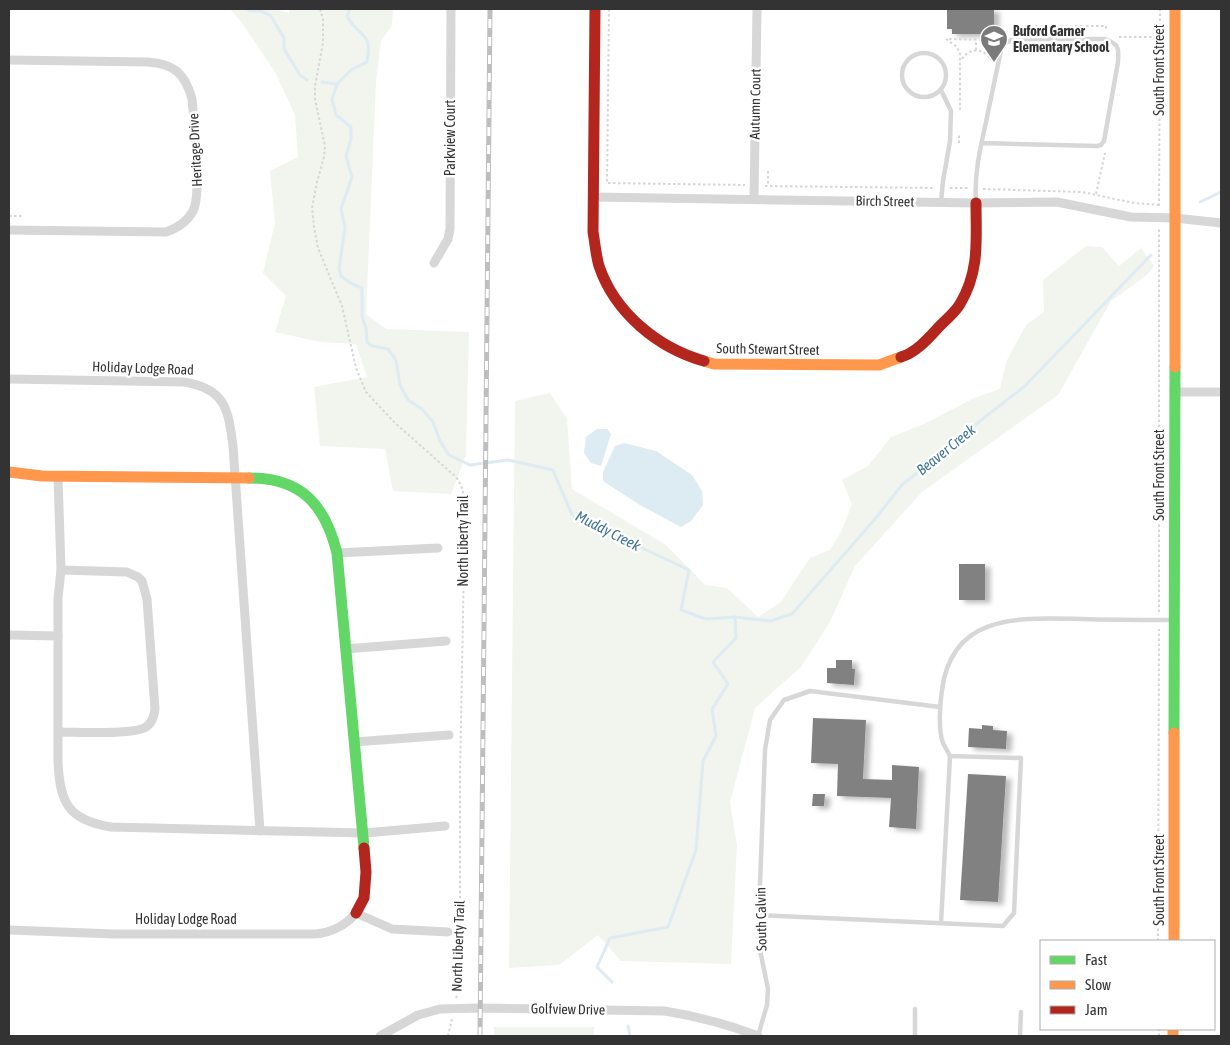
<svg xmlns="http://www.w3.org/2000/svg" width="1230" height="1045" viewBox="0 0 1230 1045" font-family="'Asap Condensed',sans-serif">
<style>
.green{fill:#f1f5ed}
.water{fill:#ddebf3}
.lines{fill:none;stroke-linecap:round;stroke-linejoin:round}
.stream{stroke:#ddebf3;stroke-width:3}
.building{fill:#818181;filter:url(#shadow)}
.path{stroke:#d6d6d6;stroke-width:2;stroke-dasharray:2.5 2.5;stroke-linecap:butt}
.lane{stroke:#d7d7d7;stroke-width:4.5}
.street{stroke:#d7d7d7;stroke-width:9}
.fast{stroke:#63d668;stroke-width:11}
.slow{stroke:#ff974d;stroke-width:11}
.jam{stroke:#b3261e;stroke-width:11}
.rail-casing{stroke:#bebebe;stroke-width:5}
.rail{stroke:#fff;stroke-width:3;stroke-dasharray:9;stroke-linecap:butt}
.labels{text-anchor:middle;stroke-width:5;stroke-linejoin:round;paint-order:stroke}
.poi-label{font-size:14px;font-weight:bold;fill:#333;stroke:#fff;text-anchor:start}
.street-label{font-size:14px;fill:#333;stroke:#fff}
.water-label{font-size:15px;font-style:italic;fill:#3f7597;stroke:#fff}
</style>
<defs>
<filter id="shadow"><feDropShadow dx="5.5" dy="3" stdDeviation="2.5" flood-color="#0004"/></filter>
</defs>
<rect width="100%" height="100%" fill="#fff"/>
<g class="green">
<polygon points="230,9 276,9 289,13 289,9 393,9 392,26 381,40 376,82 366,314 386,329 469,332 466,455 451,494 393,491 385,449 320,446 314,387 367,377 356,344 320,342 275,332 286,296 263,273 275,223 270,171 298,157 295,115 275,72 242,23"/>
<polygon points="1086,246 1102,247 1119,266 1141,248 1154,266 1147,275 1111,301 1058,395 922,492 855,566 830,622 801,667 755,708 730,802 737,845 731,964 621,961 598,935 559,965 509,968 515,401 550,393 567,419 572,489 666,545 705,585 727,588 758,617 781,602 810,558 830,550 842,530 852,504 842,480 868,466 891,437 924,424 974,398 1000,389 1006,362 1026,325 1044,312 1043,280"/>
<rect x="494" y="1027" width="100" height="9"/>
</g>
<g class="water">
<polygon points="597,429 607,429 611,434 601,466 591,463 584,453 586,437"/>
<polygon points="624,443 656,451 692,475 702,491 703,505 691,521 681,527 640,505 603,481 603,472 615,446"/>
</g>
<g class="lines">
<g class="stream">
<polyline points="247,9 250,11 260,11 270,15 284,38 284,49 300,75 307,80"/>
<path d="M350 9 347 16C359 39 373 30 367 62L351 70 337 84 332 99 336 115 351 127V139L346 156 352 177 341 209 345 227 339 269 341 276 352 284 362 288V316L366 328 367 342 372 346 388 349 396 360 400 385 408 400 422 409 433 422 440 441 449 455 470 465 508 460 553 470 572 515 689 570 681 610 706 619 735 617 736 638 713 662 728 684 712 709 716 736 703 761 696 850 668 927 610 938 597 967 612 982"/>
<polyline points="322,82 337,84"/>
<polyline points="1200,202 1221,192"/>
<polyline points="735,617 770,621 792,614 875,519 902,485 980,421 1025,386 1151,255"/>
<polyline points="628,1026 630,1036"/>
</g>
</g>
<g class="building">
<polygon points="947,9 994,9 994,29 990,29 990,34 952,34 952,29 947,29"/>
<rect x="959" y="564" width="26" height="36"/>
<polygon points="836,660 852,660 852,669 855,669 854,685 827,683 827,668 836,668"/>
<polygon points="813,718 866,720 863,779 892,780 892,765 919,767 916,829 889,827 891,798 837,796 838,764 811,763"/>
<polygon points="982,725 993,726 993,730 1007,731 1006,749 968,747 969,728 982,729"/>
<polygon points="968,774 1006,776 998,902 960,900"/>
<polygon points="813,794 825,794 824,806 812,806"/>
</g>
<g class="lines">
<g class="path">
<path d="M320 9 323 20V43L315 86V99L325 146 324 157 317 182 312 208 314 227 318 248 342 306 356 368 366 392 395 423 456 477C463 487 464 495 465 507L460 777V970L456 1000"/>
<polyline points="609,9 607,183 745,185"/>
<polyline points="1081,26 1106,26 1106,31"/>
<polyline points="1036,32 1036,26 1081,26 1081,31"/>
<polyline points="1119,37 1160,37"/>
<polyline points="946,39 957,47 960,54 960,110"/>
<polyline points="949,39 994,40"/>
<polyline points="995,45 995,35 1003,36"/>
<polyline points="976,50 976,40"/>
<path d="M962 59C970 47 984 48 991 60"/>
<polyline points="959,143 959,133"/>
<polyline points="768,171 768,186"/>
<polyline points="765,186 935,188"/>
<polyline points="950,188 968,188"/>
<polyline points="983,189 1082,192 1134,203 1159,205"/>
<polyline points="1096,194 1105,153"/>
<polyline points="1159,206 1160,9"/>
<polyline points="9,216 22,216"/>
<polyline points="1159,612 1159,228"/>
<polyline points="1158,941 1159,629"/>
<polyline points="448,1036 452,1019"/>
<polyline points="1159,1036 1159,1029"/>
</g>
<g class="lane">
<circle cx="924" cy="75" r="22"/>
<polyline points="941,90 951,111 950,141 943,181 941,202"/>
<path d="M976 202C974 175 980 149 986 122 991 98 996 74 1001 50L1007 42 1016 39H1105C1119 44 1119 48 1118 62L1104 141 1101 145 1097 146 982 143"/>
<path d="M759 915 1003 926 1014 913 1021 758 950 756C948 752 945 747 943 743 938 730 940 703 942 690 952 612 1021 618 1081 619 1111 620 1142 620 1172 620"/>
<polyline points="941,923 950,756"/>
<polyline points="758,1036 767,1005 768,989 760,950 759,912 765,750 770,720 784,700 810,691 940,707"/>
<polyline points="915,1036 915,1009"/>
<polyline points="1020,1036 1021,1012"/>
</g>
<g class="street">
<path d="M9 60 148 62C174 64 185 73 192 99 194 122 202 195 193 211 187 222 178 228 166 232L9 230"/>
<polyline points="594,197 976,203 1057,202 1131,217 1175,218 1221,223"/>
<polyline points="754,199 757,9"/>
<polyline points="434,263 448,239 450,229 451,9"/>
<path d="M9 379 184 382C226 389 228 409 233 446L260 831"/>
<polyline points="1174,392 1221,392"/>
<path d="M58 476 61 570 58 598V762C60 803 68 820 111 827L365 833 445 826"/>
<polyline points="337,553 438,548"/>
<polyline points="9,635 58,636"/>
<polyline points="345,649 446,641"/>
<path d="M59 732C78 732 129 735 144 728 151 725 154 717 155 709L147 599 142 581 138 577 127 572 61 570"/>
<polyline points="354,742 449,735"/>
<path d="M9 930 114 934H315C331 933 346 925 356 913L392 929 448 932"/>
<path d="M380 1036 418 1015 440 1009 480 1008 664 1011C697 1016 727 1024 758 1036"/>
</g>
<g class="fast">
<path d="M249 478C302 478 325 505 337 553L364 848"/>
<polyline points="1174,733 1175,367"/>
</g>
<g class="slow">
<polyline points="704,361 714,364 879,365 901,357"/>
<polyline points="1175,367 1175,9"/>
<polyline points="9,472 42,476 249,478"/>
<polyline points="1174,941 1174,733"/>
<polyline points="1173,1029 1173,1036"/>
</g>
<g class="jam">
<path d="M595 9 593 232C595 243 596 256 599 266 615 313 658 348 704 361"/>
<path d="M901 357C915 353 927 340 937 329 944 321 955 313 960 304 980 271 976 239 976 203"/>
<polyline points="356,913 364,898 366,872 364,848"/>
</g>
<defs>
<polyline id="rail" points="480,1036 490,9"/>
</defs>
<use href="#rail" class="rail-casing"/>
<use href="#rail" class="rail"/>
</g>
<defs>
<symbol id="school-pin" viewBox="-11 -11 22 30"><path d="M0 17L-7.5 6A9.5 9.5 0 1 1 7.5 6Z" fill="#7a7a7a" stroke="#fff"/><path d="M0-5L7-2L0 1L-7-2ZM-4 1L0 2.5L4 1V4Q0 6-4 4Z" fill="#fff"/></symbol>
</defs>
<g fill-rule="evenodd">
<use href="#school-pin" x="978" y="23" width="32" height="43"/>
</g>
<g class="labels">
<g class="poi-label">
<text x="1013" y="36">Buford Garner<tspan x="1013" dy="16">Elementary School</tspan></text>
</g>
<g class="street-label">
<text transform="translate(1159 70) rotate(-90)" y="5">South Front Street</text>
<text transform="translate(755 104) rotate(-89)" y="5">Autumn Court</text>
<text transform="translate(450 138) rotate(-90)" y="5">Parkview Court</text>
<text transform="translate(195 150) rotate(-93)" y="5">Heritage Drive</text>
<text transform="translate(885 201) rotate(1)" y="5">Birch Street</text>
<text transform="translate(768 349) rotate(1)" y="5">South Stewart Street</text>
<text transform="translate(143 368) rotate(2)" y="5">Holiday Lodge Road</text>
<text transform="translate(1159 475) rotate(-90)" y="5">South Front Street</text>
<text transform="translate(463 541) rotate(-90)" y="5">North Liberty Trail</text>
<text transform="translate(1159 880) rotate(-90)" y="5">South Front Street</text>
<text x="186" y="924">Holiday Lodge Road</text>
<text transform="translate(761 919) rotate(-91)" y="5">South Calvin</text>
<text transform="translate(458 946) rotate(-88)" y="5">North Liberty Trail</text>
<text transform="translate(568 1009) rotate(1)" y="5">Golfview Drive</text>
</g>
<g class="water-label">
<text transform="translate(946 450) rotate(-39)" y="5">Beaver Creek</text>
<text transform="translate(608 531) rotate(27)" y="5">Muddy Creek</text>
</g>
</g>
<rect width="1230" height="1045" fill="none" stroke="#333333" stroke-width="20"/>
<rect x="1040" y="940" width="175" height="90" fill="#ffffff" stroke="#adadad"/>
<rect x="1050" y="956" width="25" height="8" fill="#63d668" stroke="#adadad"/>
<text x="1085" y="965" font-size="15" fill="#333333">Fast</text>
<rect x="1050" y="981" width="25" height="8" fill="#ff974d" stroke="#adadad"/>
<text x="1085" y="990" font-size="15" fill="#333333">Slow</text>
<rect x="1050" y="1006" width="25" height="8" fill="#b3261e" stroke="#adadad"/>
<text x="1085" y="1015" font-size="15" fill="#333333">Jam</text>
</svg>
